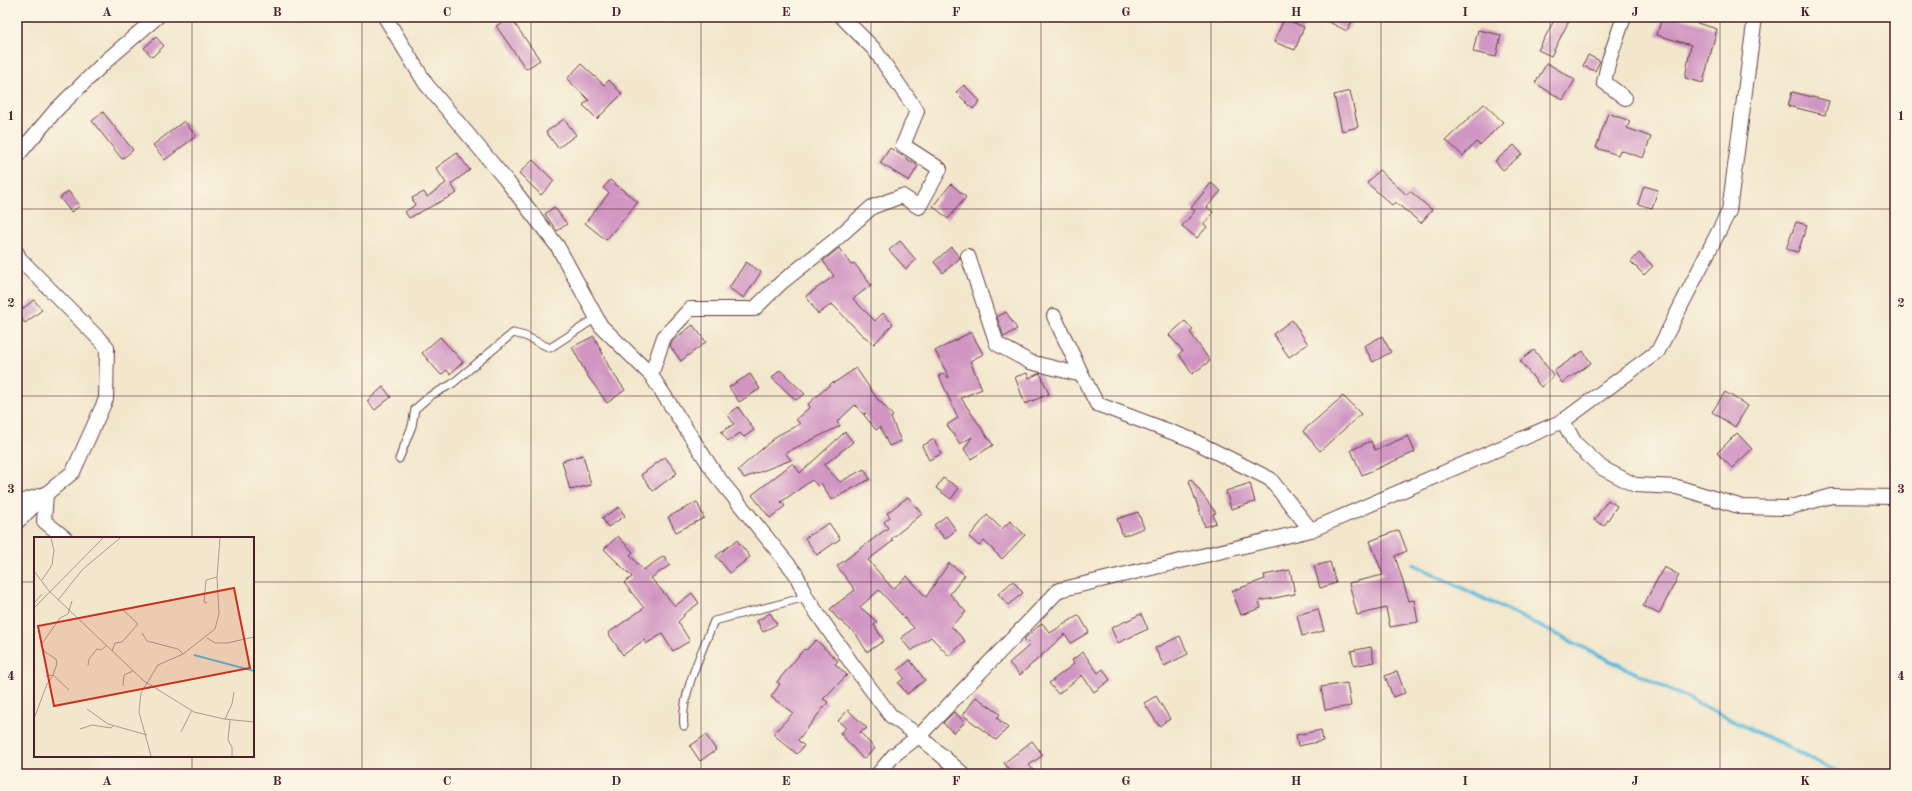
<svg xmlns="http://www.w3.org/2000/svg" width="1912" height="791" viewBox="0 0 1912 791" font-family="'Old Standard TT',serif">
<style>
.lines{fill:none;stroke-linecap:round;stroke-linejoin:round}
.stream{stroke:#5eb9db;stroke-width:4}
.building{fill:#d095c2}
.lane-casing{stroke:#633d43;stroke-width:9}
.street-casing{stroke:#633d43;stroke-width:16}
.lane{stroke:#fff;stroke-width:7}
.street{stroke:#fff;stroke-width:14}
.grid{fill:none;stroke:#4a1f2b;stroke-width:1;stroke-opacity:0.55}
.inset-river{fill:none;stroke:#5eb9db;stroke-width:2}
.inset-road{fill:none;stroke:#af978c;stroke-width:1}
.view{fill:#c8321e;fill-opacity:0.15;stroke:#c8321e;stroke-width:2}
.inset-edge{fill:none;stroke:#4a1f2b;stroke-width:2}
.neatline{fill:none;stroke:#4a1f2b;stroke-width:1.5}
.grid-label{font-size:13px;text-anchor:middle;font-weight:bold;fill:#4a1f2b}
</style>
<rect width="100%" height="100%" fill="#fcf5e5"/>
<filter id="ink" filterUnits="userSpaceOnUse"><feTurbulence type="fractalNoise" baseFrequency=".025" numOctaves="2"/><feDisplacementMap in="SourceGraphic" scale="8" xChannelSelector="R" yChannelSelector="G"/><feConvolveMatrix kernelMatrix="1 2 1 2 8 2 1 2 1" color-interpolation-filters="sRGB"/></filter>
<filter id="wash" filterUnits="userSpaceOnUse"><feTurbulence type="fractalNoise" baseFrequency=".012" numOctaves="4" result="noise"/><feDisplacementMap in="SourceGraphic" scale="16" xChannelSelector="R" yChannelSelector="G"/><feGaussianBlur stdDeviation="0.9" result="paint"/><feColorMatrix in="noise" values="0 0 0 0 0 0 0 0 0 0 0 0 0 0 0 0 0 1.4 0 .05"/><feComposite in="paint" operator="in"/></filter>
<g filter="url(#wash)">
<rect width="100%" height="100%" fill="#f2e7cc"/>
<g class="lines">
<polyline class="stream" points="1413,564 1842,774"/>
</g>
<g id="blocks">
<g class="building">
<polygon points="510,17 540,60 526,69 496,26"/>
<polygon points="1319,17 1354,17 1347,31"/>
<polygon points="1556,17 1571,17 1551,56 1538,50"/>
<polygon points="1662,17 1677,17 1717,29 1703,83 1685,78 1691,45 1657,35"/>
<polygon points="1284,19 1304,27 1295,50 1274,42"/>
<polygon points="1478,30 1501,35 1496,57 1473,52"/>
<polygon points="156,37 164,46 152,57 144,48"/>
<polygon points="1588,55 1600,61 1595,71 1583,66"/>
<polygon points="1547,63 1575,80 1563,100 1535,83"/>
<polygon points="581,64 604,85 609,80 622,94 597,119 583,105 589,100 567,79"/>
<polygon points="964,85 980,101 973,109 956,92"/>
<polygon points="1350,91 1358,127 1342,131 1334,95"/>
<polygon points="1792,92 1829,101 1825,115 1788,106"/>
<polygon points="1484,104 1503,122 1480,145 1476,142 1463,156 1446,140"/>
<polygon points="103,112 133,150 122,159 92,121"/>
<polygon points="1608,113 1630,121 1627,128 1651,137 1643,158 1620,150 1618,155 1596,148"/>
<polygon points="564,119 576,135 558,148 546,132"/>
<polygon points="184,121 196,136 165,160 153,145"/>
<polygon points="1514,145 1522,154 1503,170 1495,161"/>
<polygon points="890,148 918,166 909,181 880,163"/>
<polygon points="457,153 470,170 451,184 457,193 409,218 405,212 415,205 412,198 424,192 427,197 446,183 436,168"/>
<polygon points="533,160 554,181 541,195 519,173"/>
<polygon points="1379,170 1407,195 1410,191 1432,210 1421,223 1395,202 1392,205 1367,183"/>
<polygon points="610,180 638,202 606,240 585,223 609,193 603,188"/>
<polygon points="1211,183 1221,191 1207,207 1213,212 1204,224 1207,227 1197,238 1182,226 1195,211 1191,208"/>
<polygon points="951,184 966,197 948,219 933,206"/>
<polygon points="1644,186 1658,190 1652,208 1638,204"/>
<polygon points="68,191 80,206 71,212 60,198"/>
<polygon points="554,207 567,224 557,231 545,214"/>
<polygon points="1796,222 1807,225 1798,252 1786,249"/>
<polygon points="900,241 916,260 906,269 889,250"/>
<polygon points="951,247 960,258 943,273 934,262"/>
<polygon points="839,248 851,265 854,263 871,285 853,299 875,321 883,313 893,324 874,344 861,334 832,304 818,314 806,296 834,276 823,261"/>
<polygon points="1639,253 1653,266 1644,275 1631,262"/>
<polygon points="746,262 761,272 744,298 729,288"/>
<polygon points="34,300 42,310 25,323 17,313"/>
<polygon points="1006,312 1017,329 1004,337 997,317"/>
<polygon points="1292,320 1308,344 1289,357 1273,334"/>
<polygon points="1185,321 1193,330 1190,332 1210,361 1192,374 1179,354 1183,351 1169,335"/>
<polygon points="693,325 706,342 681,361 670,346 673,340"/>
<polygon points="971,332 983,354 970,361 982,389 961,398 993,445 971,459 964,449 972,437 960,444 947,425 958,418 939,376 944,373 948,378 949,377 935,351"/>
<polygon points="594,336 610,369 625,390 607,403 587,375 572,347"/>
<polygon points="1382,336 1391,352 1373,362 1364,346"/>
<polygon points="440,337 463,362 450,374 447,370 441,375 422,353"/>
<polygon points="1534,350 1554,376 1541,387 1520,361"/>
<polygon points="1583,351 1591,363 1562,383 1554,371"/>
<polygon points="856,368 878,400 879,400 893,416 891,418 901,441 889,446 880,427 876,430 864,415 866,413 863,414 855,405 837,422 840,426 785,453 791,460 744,478 738,470 778,435 800,424 796,419 810,407 808,404 833,382 834,383"/>
<polygon points="780,370 805,394 796,400 772,378"/>
<polygon points="1027,373 1029,378 1040,373 1049,394 1025,404 1015,377"/>
<polygon points="750,374 760,389 739,402 729,387"/>
<polygon points="383,387 391,397 375,410 367,401"/>
<polygon points="1725,392 1748,406 1735,427 1712,412"/>
<polygon points="1343,396 1361,414 1320,451 1303,431"/>
<polygon points="738,407 754,430 744,437 740,433 728,441 721,432 734,424 728,415"/>
<polygon points="845,432 853,442 824,465 840,482 864,469 870,479 831,500 821,483 818,486 812,480 781,502 785,506 770,518 752,495 793,463 800,473"/>
<polygon points="1737,433 1752,449 1732,468 1717,453"/>
<polygon points="1408,436 1415,452 1362,475 1351,450 1371,441 1375,450"/>
<polygon points="934,439 941,454 929,460 922,446"/>
<polygon points="583,455 591,485 570,490 562,461"/>
<polygon points="665,457 677,473 653,491 641,475"/>
<polygon points="943,478 959,488 951,499 936,488"/>
<polygon points="1191,479 1216,513 1213,514 1216,523 1205,527 1189,481"/>
<polygon points="1250,483 1255,502 1231,509 1226,491"/>
<polygon points="908,497 922,514 891,539 893,541 868,560 893,589 907,576 926,597 949,563 965,575 950,594 966,612 951,626 965,641 949,656 931,637 911,651 901,638 914,628 879,590 860,607 877,622 874,625 884,641 867,652 856,634 836,617 830,609 855,590 837,566 888,528 884,522 890,517 887,513"/>
<polygon points="1608,500 1617,506 1604,526 1594,520"/>
<polygon points="697,502 704,518 676,532 668,517"/>
<polygon points="619,507 625,516 608,527 602,518"/>
<polygon points="1138,512 1144,528 1123,536 1117,519"/>
<polygon points="987,515 1002,529 1010,521 1025,535 1002,559 984,541 979,546 969,537"/>
<polygon points="946,516 956,530 945,539 934,525"/>
<polygon points="829,523 840,539 817,555 805,538"/>
<polygon points="1399,530 1407,551 1395,556 1409,601 1414,600 1418,622 1390,627 1386,608 1357,615 1349,583 1383,575 1370,541"/>
<polygon points="618,536 633,552 630,555 643,570 664,556 670,565 651,578 675,606 692,593 699,603 683,615 684,616 678,622 690,641 673,651 662,634 646,644 644,640 623,655 608,633 644,608 624,583 632,577 604,549"/>
<polygon points="737,540 750,557 730,573 716,556"/>
<polygon points="1330,562 1336,583 1320,588 1314,566"/>
<polygon points="1664,567 1679,575 1659,614 1643,606"/>
<polygon points="1290,570 1295,594 1259,601 1261,608 1241,615 1232,591 1265,579 1264,575"/>
<polygon points="1013,581 1023,593 1008,605 998,594"/>
<polygon points="1318,609 1324,631 1302,636 1297,615"/>
<polygon points="770,613 777,624 763,632 757,621"/>
<polygon points="1141,614 1148,629 1118,643 1111,628"/>
<polygon points="1079,615 1089,632 1071,643 1065,634 1020,675 1009,663 1030,645 1024,639 1042,623 1050,633"/>
<polygon points="1180,636 1188,654 1164,666 1155,648"/>
<polygon points="816,640 838,661 835,664 847,675 823,699 828,702 798,740 804,746 797,754 773,734 793,713 771,697 780,684 777,682 804,649 806,650"/>
<polygon points="1371,647 1374,662 1354,666 1351,651"/>
<polygon points="1083,652 1098,673 1103,669 1110,680 1094,692 1082,675 1058,694 1049,683 1074,664 1072,660"/>
<polygon points="910,660 925,680 907,694 898,683 904,678 898,670"/>
<polygon points="1397,671 1405,693 1393,697 1385,676"/>
<polygon points="1347,683 1351,706 1325,710 1321,687"/>
<polygon points="1156,696 1170,719 1159,726 1144,703"/>
<polygon points="976,697 1000,714 997,718 1008,728 996,740 963,715"/>
<polygon points="848,710 867,728 860,732 875,749 863,759 840,733 846,728 838,721"/>
<polygon points="954,712 965,722 954,733 943,723"/>
<polygon points="1321,730 1323,741 1298,746 1296,735"/>
<polygon points="706,735 716,750 700,761 690,746"/>
<polygon points="1032,741 1043,755 1029,765 1036,774 1012,774 1004,763"/>
</g>
</g>
</g>
<g filter="url(#ink)">
<use href="#blocks" fill-opacity="0" stroke="#633d43" stroke-width="1"/>
<g class="lines">
<defs>
<g id="lane">
<polyline points="399,459 412,426 415,409 430,396 452,384 513,333 525,336 550,348 596,318"/>
<path d="M684 726C680 696 703 649 714 621L806 597"/>
</g>
<g id="street">
<polyline points="385,17 426,84 506,180 558,247 601,326 651,375 716,475 796,574 806,597 852,664 891,716 919,736 963,774"/>
<polyline points="1624,17 1609,60 1604,82 1625,98"/>
<polyline points="17,156 56,110 106,61 157,17"/>
<polyline points="17,253 19,258 107,347 106,399 73,472 46,494 17,503"/>
<polyline points="968,256 997,344 1030,362 1082,375 1097,404 1190,439 1270,479 1311,530"/>
<polyline points="1054,316 1082,375"/>
<polyline points="651,375 664,337 690,309 754,309 782,282 834,241 872,207 902,196 919,207 940,169 903,145 917,111 874,49 842,17"/>
<polyline points="1563,421 1575,443 1602,468 1635,485 1677,487 1742,507 1787,508 1832,496 1895,497"/>
<polyline points="17,522 46,494 44,521 65,538"/>
<polyline points="878,774 894,755 919,736 1059,590 1311,530 1563,421 1658,351 1729,211 1755,17"/>
</g>
</defs>
<use href="#lane" class="lane-casing"/>
<use href="#street" class="street-casing"/>
<use href="#lane" class="lane"/>
<use href="#street" class="street"/>
</g>
</g>
<path class="grid" d="M192 17V538M362 17V774M531 17V774M701 17V774M871 17V774M1041 17V774M1211 17V774M1381 17V774M1550 17V774M1720 17V774M17 209H1895M17 396H1895M17 582H35M253 582H1895M192 756V774"/>
<g transform="translate(34 537)">
<rect width="220" height="220" fill="#f2e7cc"/>
<path class="inset-river" d="M160 118 220 134"/>
<path class="inset-road" d="M0 34 15 54 110 144 160 175 190 182 220 185M8 43 18 28 20 13 17 1M24 63 49 32 86 1M0 66 8 57M173 66 170 65 172 43 183 40M0 71 69 1M108 96 113 104 144 112 149 117M173 101 181 106H193L220 100M78 114 81 106 88 105 104 87 88 72M54 128 55 122 63 112 67 113 72 109M12 139 19 138 23 127 22 122 11 115 7 108 26 81 34 77 38 64M89 149 90 138 99 134M53 172 74 187 113 198M0 182 13 147 19 138 35 153M191 182 198 167 200 155M196 183 194 203 198 210V219M46 192 58 188 77 191 80 188M147 195 158 173M117 219 105 175 107 156 124 128 149 117 181 92 185 76 183 40 186 1"/>
<path class="view" d="M200 51 216 131 20 169 4 89Z"/>
<rect width="220" height="220" class="inset-edge"/>
</g>
<rect width="1912" height="791" fill="none" stroke="#fcf5e5" stroke-width="44"/>
<rect x="22" y="22" width="1868" height="747" class="neatline"/>
<g class="grid-label">
<text x="107" y="16">A</text>
<text x="277" y="16">B</text>
<text x="447" y="16">C</text>
<text x="616" y="16">D</text>
<text x="786" y="16">E</text>
<text x="956" y="16">F</text>
<text x="1126" y="16">G</text>
<text x="1296" y="16">H</text>
<text x="1465" y="16">I</text>
<text x="1635" y="16">J</text>
<text x="1805" y="16">K</text>
<text x="11" y="120">1</text>
<text x="1901" y="120">1</text>
<text x="11" y="307">2</text>
<text x="1901" y="307">2</text>
<text x="11" y="493">3</text>
<text x="1901" y="493">3</text>
<text x="11" y="680">4</text>
<text x="1901" y="680">4</text>
<text x="107" y="785">A</text>
<text x="277" y="785">B</text>
<text x="447" y="785">C</text>
<text x="616" y="785">D</text>
<text x="786" y="785">E</text>
<text x="956" y="785">F</text>
<text x="1126" y="785">G</text>
<text x="1296" y="785">H</text>
<text x="1465" y="785">I</text>
<text x="1635" y="785">J</text>
<text x="1805" y="785">K</text>
</g>
</svg>
